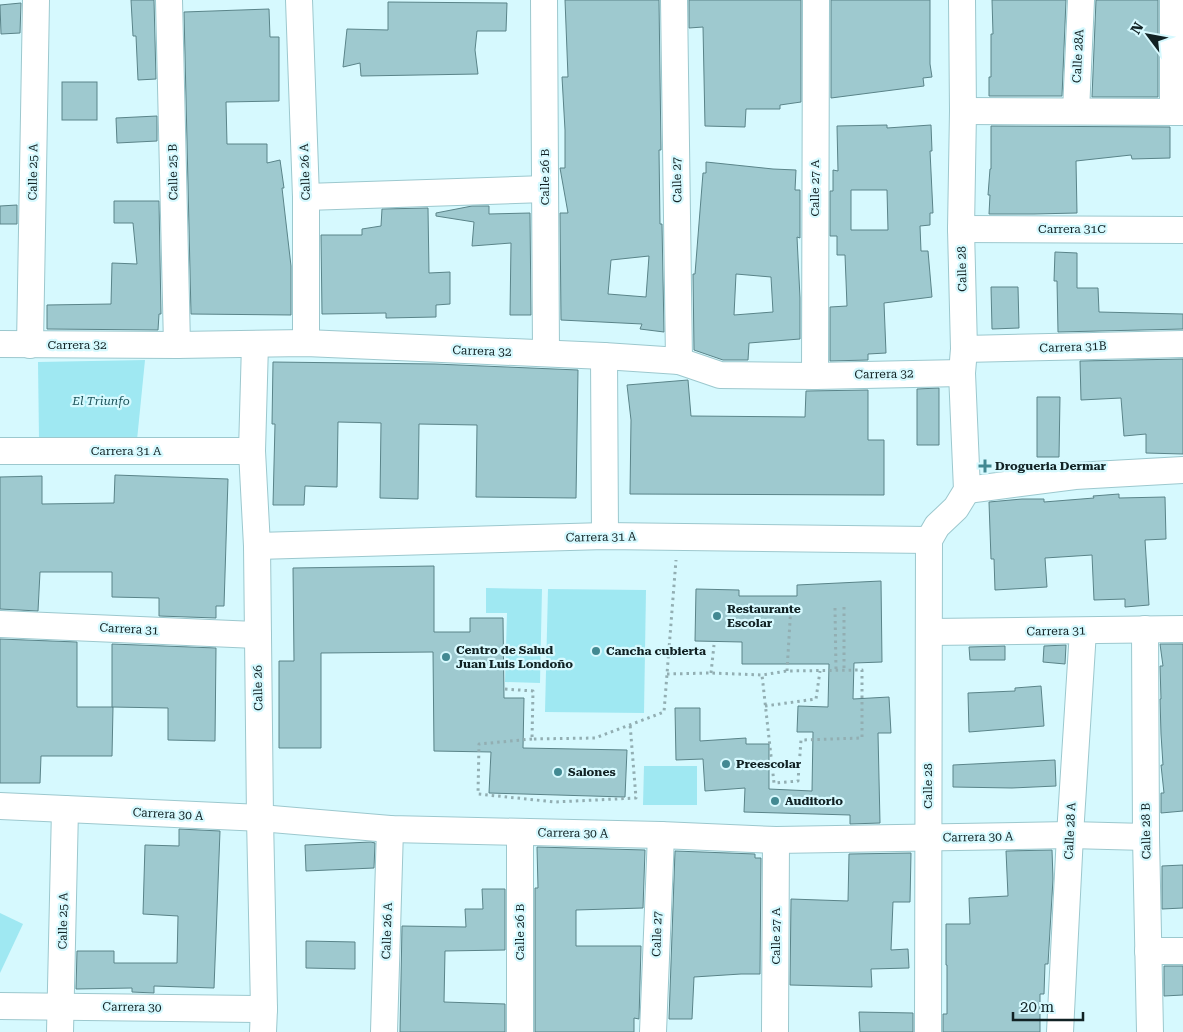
<svg xmlns="http://www.w3.org/2000/svg" width="1183" height="1032" viewBox="0 0 1183 1032" font-family="'Roboto Serif',serif">
<style>
.green{fill:#9fe8f2}
.building{fill:#9ec9cf;stroke:#5a8489;fill-rule:evenodd}
.lines{fill:none;stroke-linecap:round;stroke-linejoin:round}
.minor-casing{stroke:#9cc8ce;stroke-width:28}
.path{stroke:#92aeb2;stroke-width:3;stroke-dasharray:2.5 4;stroke-linecap:butt}
.minor{stroke:#fff;stroke-width:26}
.poi-dot{fill:#428992;stroke:#d6f9fe;stroke-width:2}
.labels{text-anchor:middle;stroke-width:4.5;stroke-linejoin:round;paint-order:stroke}
.street-label{font-size:12px;fill:#112224;stroke:#d6f9fe}
.park-label{font-size:12px;font-style:italic;fill:#1c5259;stroke:#d6f9fe}
.poi-label{font-size:12px;font-weight:bold;fill:#112224;stroke:#d6f9fe;text-anchor:start}
</style>
<rect width="100%" height="100%" fill="#d6f9fe"/>
<g class="green">
<polygon points="145,360 137,440 39,439 38,362"/>
<polygon points="486,588 542,589 540,683 505,682 507,613 486,613"/>
<polygon points="548,589 646,590 644,713 545,712"/>
<polygon points="644,766 697,766 697,805 643,805"/>
<polygon points="0,913 23,924 0,973"/>
</g>
<g class="building">
<polygon points="131,0 154,0 156,79 138,80 136,36 133,36"/>
<path d="M565 0H659L661 150H659L660 224H662L664 332 640 329 642 324 561 320 560 213H568L560 168H565V130L562 77H568ZM649 256 646 297 608 294 611 260Z"/>
<polygon points="689,0 801,0 801,102 780,105 780,109 746,109 745,127 705,126 703,27 689,28"/>
<polygon points="831,0 930,0 930,64 932,77 923,78 924,86 831,98"/>
<polygon points="992,0 1066,0 1062,96 989,96 989,77 991,77 991,34 993,34"/>
<polygon points="1096,0 1158,0 1158,97 1092,97"/>
<polygon points="388,2 507,3 506,31 477,31 475,50 478,74 361,76 360,63 343,67 347,29 388,30"/>
<polygon points="21,3 20,33 1,34 0,5"/>
<polygon points="269,9 270,37 279,37 279,101 226,102 227,144 267,144 267,163 280,160 284,188 282,188 291,266 291,315 191,314 184,12"/>
<rect x="62" y="82" width="35" height="38"/>
<polygon points="157,116 157,141 117,143 116,118"/>
<path d="M887 125V128L931 125 932 151H930L933 213H930V225L920 226 921 251H928L932 297 884 303 886 353 868 354V360L830 361V307L847 306 845 255H837V236H830V191H833V170L838 171 837 126ZM851 190H887L888 230H851Z"/>
<polygon points="991,126 1170,127 1170,158 1132,159 1131,155 1076,161 1077,213 1034,214 989,214 990,195 988,195 990,169 991,169"/>
<path d="M706 162 773 169 796 170 795 190H800V238L797 237 800 298V339L749 343 748 360H723L694 350 693 274H695L703 173H706ZM736 274 771 277 773 312 734 315Z"/>
<polygon points="114,201 159,201 161,314 159,314 158,330 47,329 47,305 111,304 112,263 137,264 133,223 114,223"/>
<polygon points="17,205 17,224 0,224 0,206"/>
<polygon points="472,206 489,206 489,214 530,213 531,315 510,315 511,243 472,246 474,222 436,216 436,213"/>
<polygon points="428,208 429,273 450,272 450,304 436,305 436,317 386,318 386,313 322,314 321,235 362,235 362,229 381,226 382,209"/>
<polygon points="1055,252 1077,253 1077,288 1098,288 1099,312 1183,314 1183,329 1058,332 1057,281 1054,281"/>
<polygon points="991,287 1018,287 1019,328 992,329"/>
<polygon points="1183,359 1183,454 1146,453 1146,434 1124,436 1121,398 1081,400 1080,361"/>
<polygon points="273,362 435,364 578,370 576,498 476,497 477,425 419,424 418,499 380,498 381,423 338,422 337,487 305,486 304,505 273,505 275,424 272,424"/>
<polygon points="688,380 691,416 805,417 806,391 868,390 868,440 884,440 884,495 630,494 631,420 627,385"/>
<polygon points="939,388 939,445 917,445 917,389"/>
<polygon points="1037,397 1060,397 1059,457 1037,457"/>
<polygon points="115,475 228,479 224,606 216,606 216,618 159,616 159,598 112,597 112,572 40,572 38,611 0,609 0,477 42,476 42,504 114,503"/>
<polygon points="1119,494 1119,498 1165,497 1166,539 1145,540 1149,605 1125,607 1125,599 1094,600 1092,555 1045,558 1047,587 995,590 994,559 991,559 989,502 1022,499 1044,499 1044,502 1094,498 1093,496"/>
<polygon points="434,566 434,632 470,632 470,618 503,618 504,698 524,698 523,748 627,750 625,797 489,793 491,752 434,751 433,652 321,653 321,748 279,748 279,661 294,661 293,568"/>
<polygon points="881,581 882,662 854,663 853,699 889,697 891,733 878,733 880,823 850,824 850,815 744,812 745,788 705,791 703,759 676,760 675,708 700,708 700,741 746,738 746,744 769,744 769,789 812,791 813,732 797,732 798,706 828,707 829,664 742,664 742,642 695,641 696,589 739,590 739,596 797,596 797,585"/>
<polygon points="0,639 77,642 77,707 113,707 112,756 41,756 40,783 0,783"/>
<polygon points="112,644 216,648 215,741 168,740 168,708 112,707"/>
<polygon points="1160,644 1183,644 1183,811 1161,813 1161,793 1164,793 1161,765 1163,765 1161,734 1160,699 1161,699 1160,666 1163,666"/>
<polygon points="1066,645 1065,664 1043,662 1044,646"/>
<polygon points="1005,646 1005,660 970,660 969,647"/>
<polygon points="1041,686 1044,726 969,732 968,693 1015,691 1015,688"/>
<polygon points="1055,760 1056,786 1012,788 953,787 953,765"/>
<polygon points="179,829 220,831 214,988 154,986 154,993 132,992 132,988 76,989 77,951 114,951 114,963 177,963 178,916 143,914 145,845 179,846"/>
<polygon points="371,842 375,843 374,868 306,871 305,845"/>
<polygon points="537,847 645,850 643,908 576,910 576,946 641,946 639,1019 634,1018 634,1032 535,1032 535,888 538,888"/>
<polygon points="1052,850 1053,879 1048,964 1045,964 1044,994 1040,994 1040,1032 943,1032 943,1014 947,1014 947,965 946,965 946,924 970,924 969,898 1008,896 1006,851"/>
<polygon points="675,851 755,854 755,858 761,858 760,974 741,974 694,977 692,1019 669,1019"/>
<polygon points="911,853 910,902 893,902 891,950 908,949 909,968 871,969 872,987 790,985 791,899 848,901 849,854"/>
<polygon points="1183,865 1183,908 1162,909 1162,866"/>
<polygon points="482,889 505,889 505,950 445,951 444,1002 505,1004 505,1032 400,1032 402,926 466,927 465,909 483,909"/>
<polygon points="306,941 355,942 355,969 306,968"/>
<polygon points="1164,966 1183,966 1183,995 1164,996"/>
<polygon points="859,1012 913,1013 913,1032 860,1032"/>
</g>
<g class="lines">
<defs>
<g id="minor">
<polyline points="169,0 177,345"/>
<polyline points="299,0 306,197 306,343"/>
<polyline points="544,0 546,353"/>
<polyline points="674,0 679,361"/>
<polyline points="963,111 1183,112"/>
<polyline points="1076,111 1081,0"/>
<polyline points="1173,112 1173,0"/>
<polyline points="306,197 545,189"/>
<polyline points="961,229 1183,230"/>
<polyline points="0,344 177,345 306,343 604,356 679,361 720,375 815,376 962,373"/>
<polyline points="255,344 252,451 257,546 260,818 264,1009 263,1032"/>
<polyline points="30,345 36,0"/>
<polyline points="964,349 1183,344"/>
<polyline points="604,356 605,536"/>
<polyline points="815,376 816,0"/>
<polyline points="0,451 252,451"/>
<polyline points="967,490 1075,476 1183,470"/>
<polyline points="257,546 605,536 929,540 937,526 956,508 967,490 962,373 964,349 961,229 963,111 962,0"/>
<polyline points="0,624 258,635"/>
<polyline points="1145,629 1146,837 1150,1032"/>
<polyline points="929,632 1183,629"/>
<polyline points="0,806 260,818 390,829 661,835 776,840 1070,835 1146,837"/>
<polyline points="1148,951 1183,951"/>
<polyline points="0,1006 264,1009"/>
<polyline points="60,1032 65,809"/>
<polyline points="384,1032 390,829"/>
<polyline points="520,1032 520,832"/>
<polyline points="653,1032 661,835"/>
<polyline points="775,1032 776,840"/>
<polyline points="928,1032 929,540"/>
<polyline points="1060,1032 1070,835 1083,631"/>
</g>
</defs>
<use href="#minor" class="minor-casing"/>
<g class="path">
<polyline points="844,607 844,670"/>
<polyline points="835,608 836,670"/>
<polyline points="787,671 791,605"/>
<polyline points="711,673 714,645"/>
<polyline points="667,674 711,673 762,675 787,671 862,670 862,738 801,740 798,781 774,783 762,675"/>
<polyline points="505,689 533,691 532,739 595,738 664,712 676,560"/>
<polyline points="765,706 816,699 820,671"/>
<polyline points="532,739 479,744 478,794 555,802 636,798 630,724"/>
</g>
<use href="#minor" class="minor"/>
</g>
<g class="poi-dot">
<path d="M982.5 458.5h5v5h5v5h-5v5h-5v-5h-5v-5h5z"/>
<circle cx="717" cy="616" r="5"/>
<circle cx="596" cy="651" r="5"/>
<circle cx="446" cy="657" r="5"/>
<circle cx="726" cy="764" r="5"/>
<circle cx="558" cy="772" r="5"/>
<circle cx="775" cy="801" r="5"/>
</g>
<g class="labels">
<g class="street-label">
<text transform="translate(1078 56) rotate(-87)" y="4">Calle 28A</text>
<text transform="translate(33 172) rotate(-89)" y="4">Calle 25 A</text>
<text transform="translate(173 172) rotate(-91)" y="4">Calle 25 B</text>
<text transform="translate(305 172) rotate(-92)" y="4">Calle 26 A</text>
<text transform="translate(545 177) rotate(-90)" y="4">Calle 26 B</text>
<text transform="translate(677 180) rotate(-91)" y="4">Calle 27</text>
<text transform="translate(815 188) rotate(-90)" y="4">Calle 27 A</text>
<text x="1072" y="233">Carrera 31C</text>
<text transform="translate(962 269) rotate(-91)" y="4">Calle 28</text>
<text x="77" y="349">Carrera 32</text>
<text transform="translate(1073 347) rotate(-2)" y="4">Carrera 31B</text>
<text transform="translate(482 351) rotate(2)" y="4">Carrera 32</text>
<text transform="translate(884 374) rotate(-1)" y="4">Carrera 32</text>
<text x="126" y="455">Carrera 31 A</text>
<text transform="translate(601 537) rotate(-1)" y="4">Carrera 31 A</text>
<text transform="translate(129 629) rotate(3)" y="4">Carrera 31</text>
<text transform="translate(1056 631) rotate(-1)" y="4">Carrera 31</text>
<text transform="translate(258 688) rotate(-91)" y="4">Calle 26</text>
<text transform="translate(928 786) rotate(-90)" y="4">Calle 28</text>
<text transform="translate(168 814) rotate(3)" y="4">Carrera 30 A</text>
<text transform="translate(1070 831) rotate(-87)" y="4">Calle 28 A</text>
<text transform="translate(1146 831) rotate(-91)" y="4">Calle 28 B</text>
<text transform="translate(573 833) rotate(1)" y="4">Carrera 30 A</text>
<text transform="translate(978 837) rotate(-1)" y="4">Carrera 30 A</text>
<text transform="translate(63 921) rotate(-89)" y="4">Calle 25 A</text>
<text transform="translate(387 931) rotate(-88)" y="4">Calle 26 A</text>
<text transform="translate(520 932) rotate(-90)" y="4">Calle 26 B</text>
<text transform="translate(657 934) rotate(-88)" y="4">Calle 27</text>
<text transform="translate(776 936) rotate(-90)" y="4">Calle 27 A</text>
<text transform="translate(132 1007) rotate(1)" y="4">Carrera 30</text>
</g>
<g class="park-label">
<text x="101" y="405">El Triunfo</text>
</g>
<g class="poi-label">
<text x="995" y="470">Drogueria Dermar</text>
<text x="727" y="613">Restaurante<tspan x="727" dy="14">Escolar</tspan></text>
<text x="456" y="654">Centro de Salud<tspan x="456" dy="14">Juan Luis Londoño</tspan></text>
<text x="606" y="655">Cancha cubierta</text>
<text x="736" y="768">Preescolar</text>
<text x="568" y="776">Salones</text>
<text x="785" y="805">Auditorio</text>
</g>
</g>
<g transform="translate(1148 35) rotate(302)" stroke="#d6f9fe" stroke-width="4" paint-order="stroke">
<path d="M0-4L9 19L0 12L-9 19Z" fill="#112224"/>
<text y="-8" font-size="14" font-weight="bold" text-anchor="middle" fill="#112224">N</text>
</g>
<path d="M1013 1012v8h70v-8" fill="none" stroke="#112224" stroke-width="2.5"/>
<text x="1020" y="1012" font-size="15" fill="#112224" stroke="#d6f9fe" stroke-width="4" paint-order="stroke">20 m</text>
</svg>
